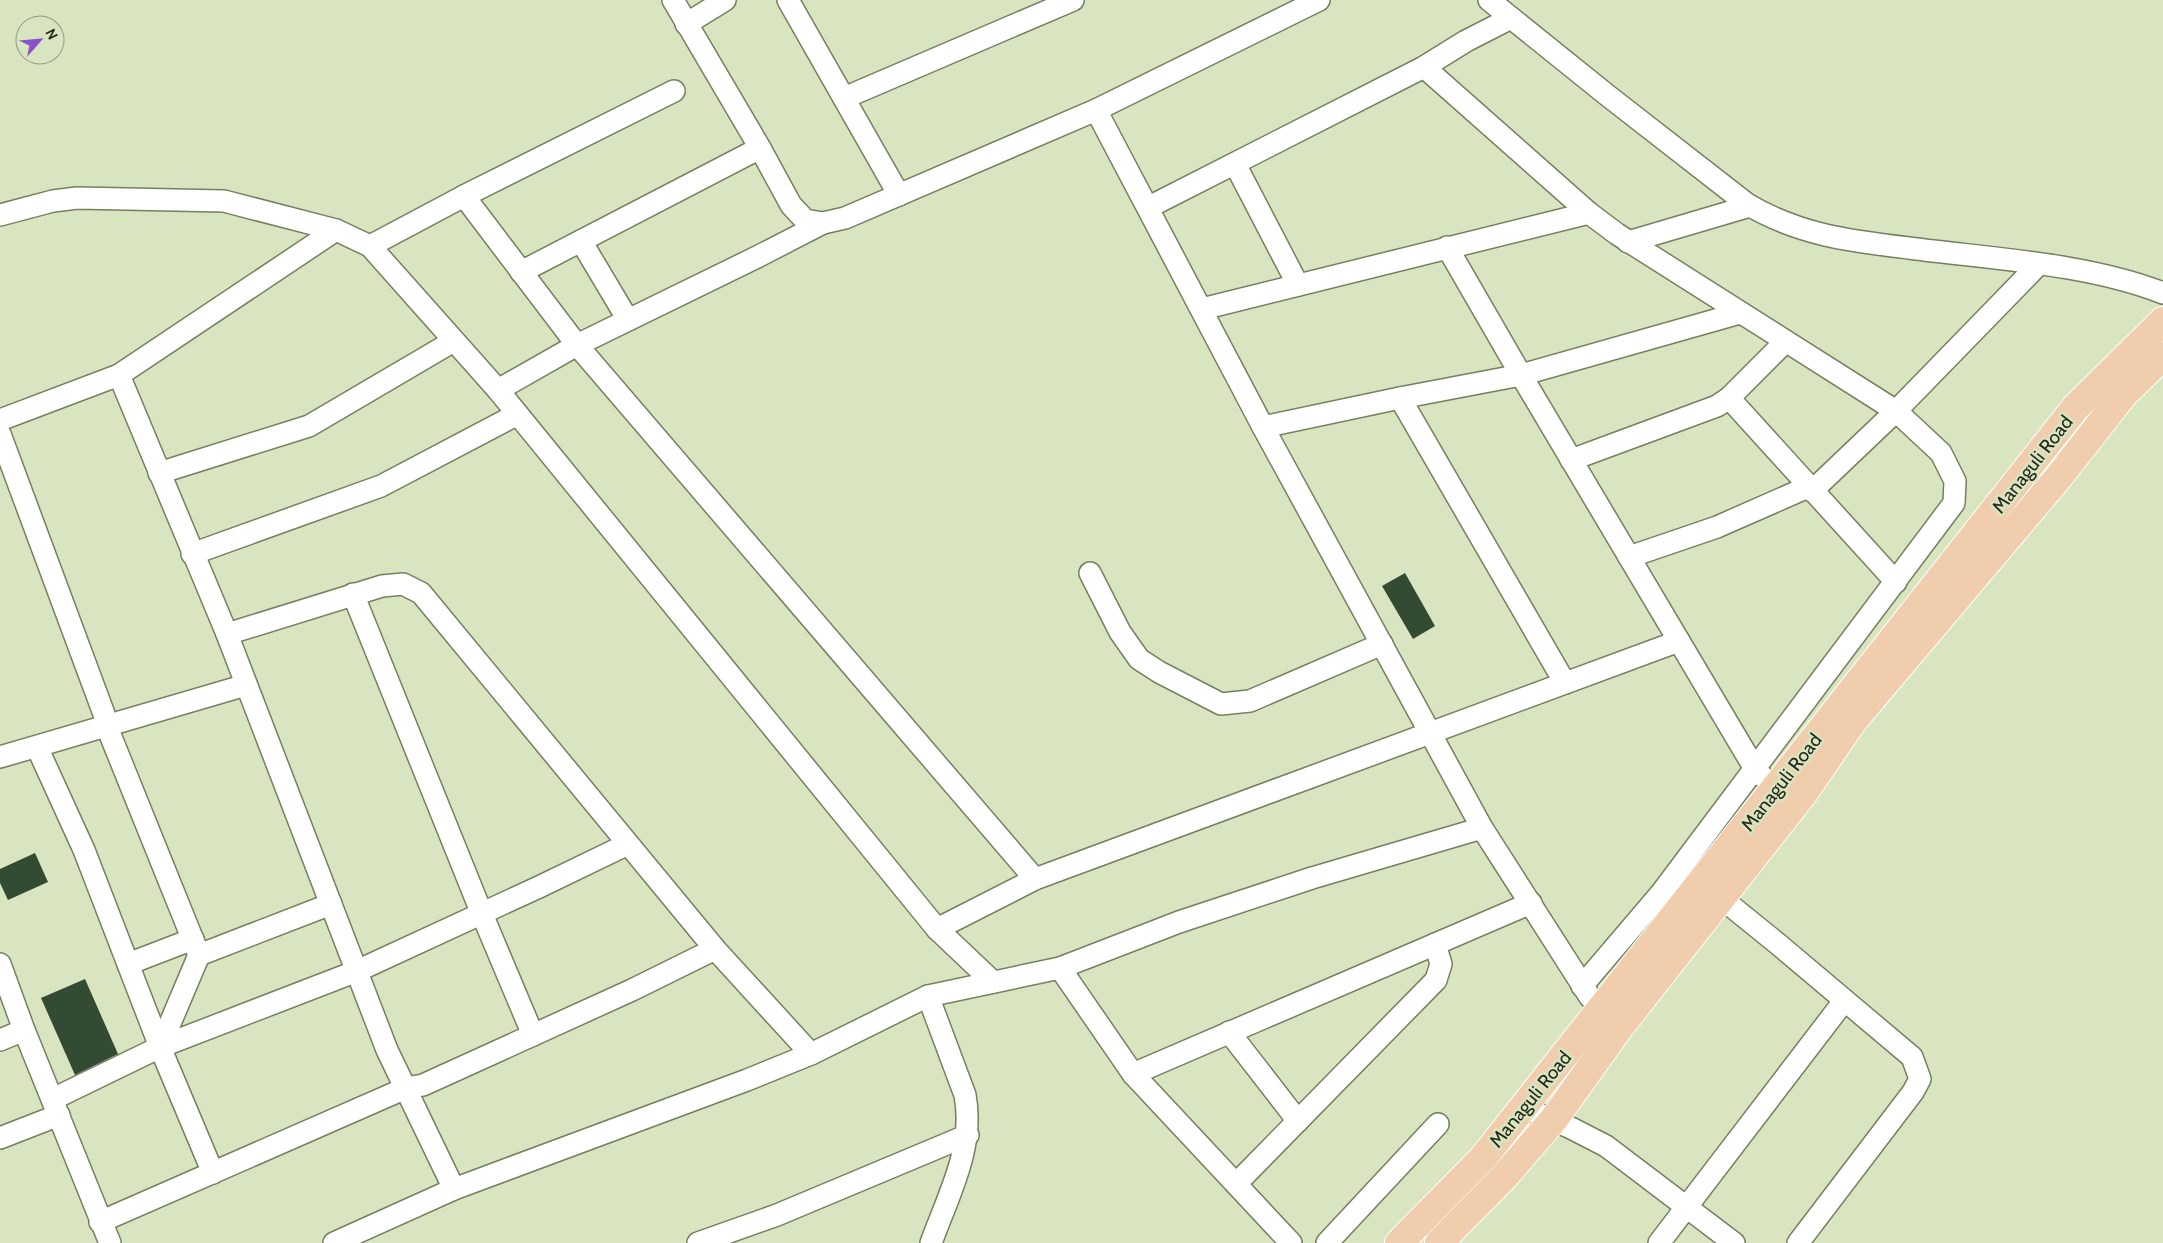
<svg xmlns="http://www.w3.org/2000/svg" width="2163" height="1243" viewBox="0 0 2163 1243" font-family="Cabin,sans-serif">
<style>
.building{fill:#334b32}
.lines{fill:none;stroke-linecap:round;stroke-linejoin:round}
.minor-casing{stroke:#74805e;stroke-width:24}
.major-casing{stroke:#fff;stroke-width:30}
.minor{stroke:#fff;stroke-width:21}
.major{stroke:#f0cdac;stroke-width:28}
.labels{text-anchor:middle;stroke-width:5;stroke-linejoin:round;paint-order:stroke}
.street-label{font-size:19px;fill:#25291b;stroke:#d8e5c0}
</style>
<rect width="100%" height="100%" fill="#d8e5c0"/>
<g class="building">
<polygon points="1405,573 1435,626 1413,639 1382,586"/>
<polygon points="35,853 48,882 8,900 0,883 0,869"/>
<polygon points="85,979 118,1054 75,1075 41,998"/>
</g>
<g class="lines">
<defs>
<g id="minor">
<polyline points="673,0 760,148 791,205 805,220 823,223 845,218 1096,110"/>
<polyline points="788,0 899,195"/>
<polyline points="1319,0 1096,110 1263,427 1482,828 1590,997"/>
<path d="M1489 0 1607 95 1747 204C1799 235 1850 241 1909 248 1992 259 2086 263 2163 293"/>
<polyline points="686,24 725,0"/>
<polyline points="1424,67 1589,213 1617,234 1896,411 1941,453 1955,481 1954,503 1662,892 1582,986"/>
<polyline points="844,98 1073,0"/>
<polyline points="1235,164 1298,285"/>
<polyline points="464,196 577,345 759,256 823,223"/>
<polyline points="1149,207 1424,67 1466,41 1511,18"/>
<polyline points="0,215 53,201 77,198 224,201 336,230 370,246 498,390 937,929 993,982"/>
<polyline points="581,241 628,320"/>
<polyline points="1628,242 1750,206"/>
<polyline points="370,246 464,196 674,91"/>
<polyline points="1447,247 1521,375 1755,769 1753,772 1762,776"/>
<polyline points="521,272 760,148"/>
<polyline points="1202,309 1589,213"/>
<polyline points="119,375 227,634 387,1050 454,1189"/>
<polyline points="498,390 577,345 1035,879"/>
<polyline points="1400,398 1565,683"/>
<polyline points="1729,398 1896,582"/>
<polyline points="0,420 119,375 336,230"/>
<polyline points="1263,427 1400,398 1521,375 1740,313"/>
<polyline points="0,434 104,714 107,727 199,955"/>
<polyline points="1571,460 1717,406 1729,398 1785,342"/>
<polyline points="159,473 309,426 452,342"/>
<polyline points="1812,491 1896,411 2038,265"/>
<polyline points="192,554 381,486 516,415"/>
<polyline points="1629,557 1717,527 1808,487"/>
<polyline points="1090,573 1120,632 1139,659 1159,672 1221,704 1250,701 1382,644"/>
<polyline points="353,594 482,914 533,1035"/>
<polyline points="227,634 382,586 403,584 421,593 715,949 811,1054"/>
<polyline points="37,747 84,850 160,1047 213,1173"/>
<polyline points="0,757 246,685"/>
<polyline points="1710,889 1778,944 1912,1057 1920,1079 1913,1092 1798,1243"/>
<polyline points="937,929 1035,879 1679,641"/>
<polyline points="0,964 24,1030 110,1243"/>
<polyline points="128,964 193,939"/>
<polyline points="1060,968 1133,1074 1291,1243"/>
<path d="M928 996 965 1095C975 1147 948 1196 931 1243"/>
<polyline points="1229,1032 1298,1121"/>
<polyline points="0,1040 24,1030"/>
<polyline points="160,1047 357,971 539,887 628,844"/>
<polyline points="1133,1074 1531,903"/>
<polyline points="53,1099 160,1047 199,955 331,904"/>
<polyline points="1523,1107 1571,1128 1606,1146 1734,1243"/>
<polyline points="0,1138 59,1115"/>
<polyline points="1236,1184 1436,980 1441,964 1435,944"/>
<polyline points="100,1222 406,1088 423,1085 632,990 715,949"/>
<polyline points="334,1243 454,1189 747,1080 811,1054 928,996 1060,968 1179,922 1312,878 1482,828"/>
<polyline points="698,1243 777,1215 968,1135"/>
<polyline points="1327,1243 1438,1124"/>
<polyline points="1659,1243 1844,1001"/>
</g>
<g id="major">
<polyline points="1399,1243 1483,1158 2075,408 2163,321"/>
<polyline points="1439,1243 1504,1177 1554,1119 1619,1028 1803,794 1853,721 2058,478 2123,395 2163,356"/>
</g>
</defs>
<use href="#minor" class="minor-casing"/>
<use href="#major" class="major-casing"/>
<use href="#minor" class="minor"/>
<use href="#major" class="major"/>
</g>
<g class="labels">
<g class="street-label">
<text transform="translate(2032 464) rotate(-52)" y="7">Managuli Road</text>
<text transform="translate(1781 782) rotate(-52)" y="7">Managuli Road</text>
<text transform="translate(1530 1099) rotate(-51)" y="7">Managuli Road</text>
</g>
</g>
<g transform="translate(40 40) rotate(63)"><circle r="24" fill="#d8e5c0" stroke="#909a7e"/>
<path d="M0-4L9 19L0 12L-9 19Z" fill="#8a51c8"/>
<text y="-8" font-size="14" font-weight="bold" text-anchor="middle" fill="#25291b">N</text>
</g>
</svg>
